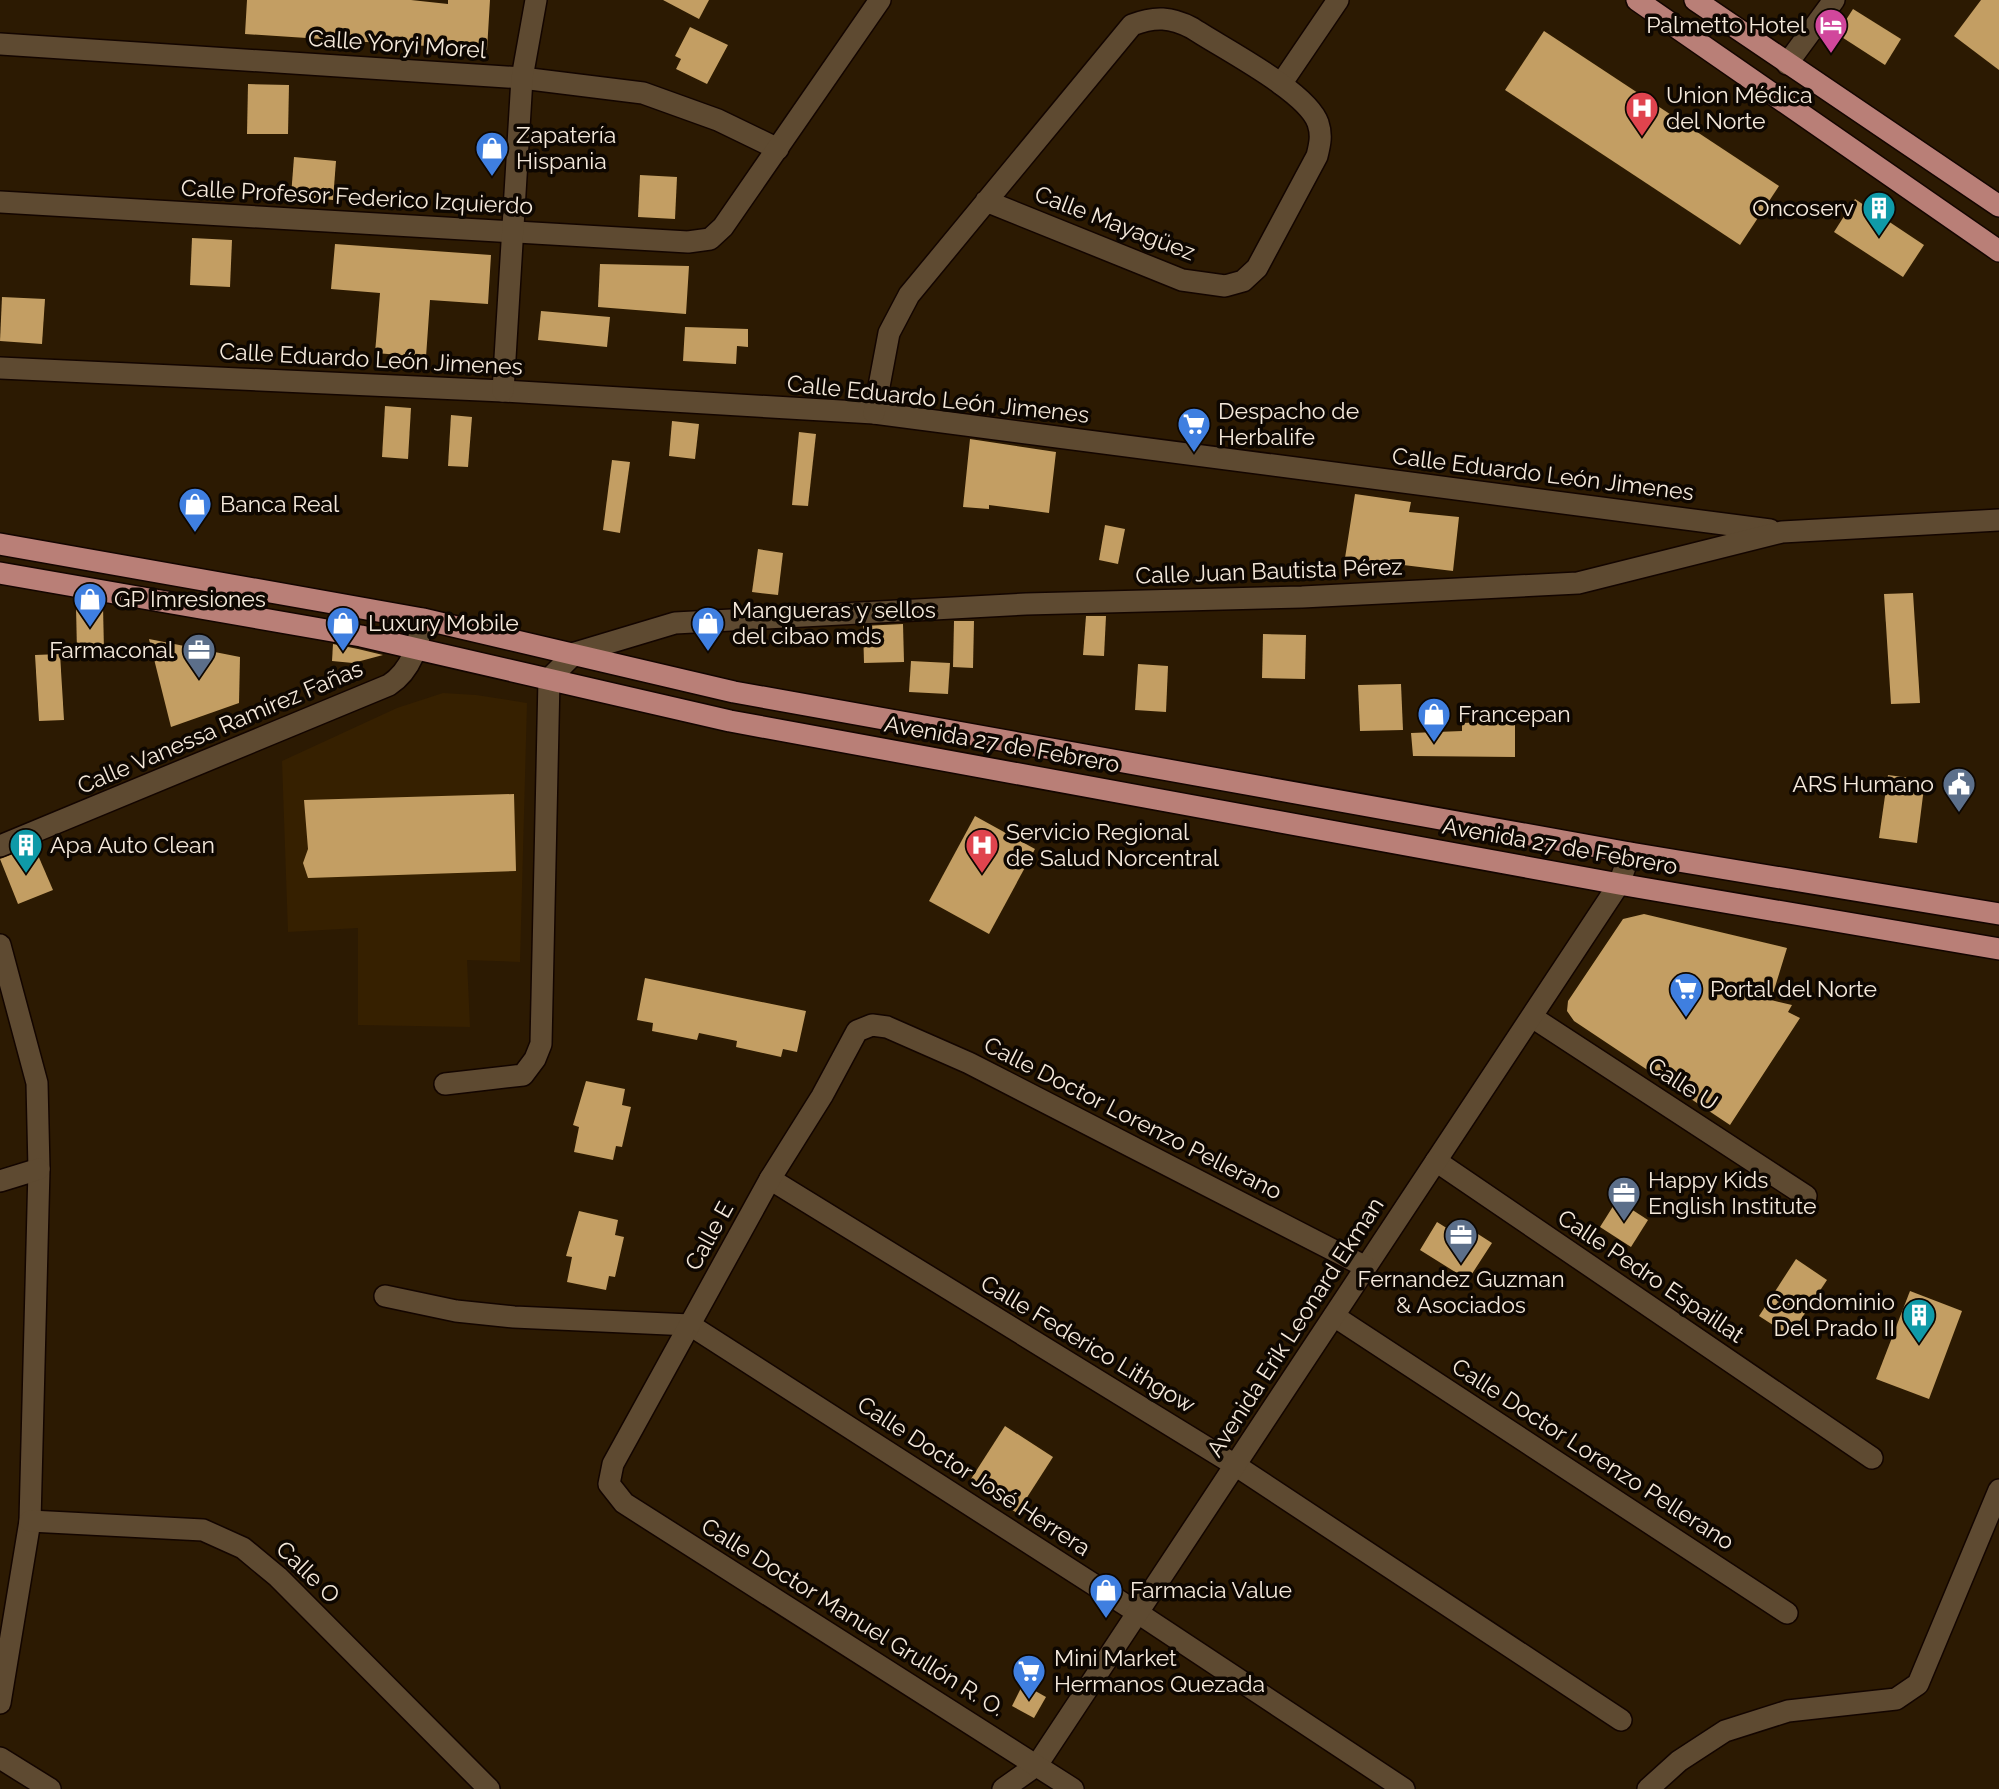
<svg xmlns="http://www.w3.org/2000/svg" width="1999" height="1789" viewBox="0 0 1999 1789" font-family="Raleway,sans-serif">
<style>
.built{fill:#362000}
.building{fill:#c39e63}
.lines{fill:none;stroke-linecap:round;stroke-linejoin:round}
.minor-casing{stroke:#130500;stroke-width:24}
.major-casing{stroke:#130500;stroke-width:24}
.minor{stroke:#5e4a31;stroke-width:21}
.major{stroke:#b97f77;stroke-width:21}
.labels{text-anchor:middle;stroke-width:7;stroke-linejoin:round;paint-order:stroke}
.poi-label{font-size:23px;fill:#f5e9db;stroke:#0e0701;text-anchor:start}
.street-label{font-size:23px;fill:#f5e9db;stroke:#0e0701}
</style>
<rect width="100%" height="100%" fill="#2c1a02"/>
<polygon class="built" points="443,693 476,695 527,703 520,962 467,960 470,1027 358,1025 358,928 288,932 282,761 397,708"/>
<g class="building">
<polygon points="247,0 411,0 448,4 448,0 490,0 487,50 245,34"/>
<polygon points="663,0 709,0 699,19"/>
<polygon points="1981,0 1999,0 1999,70 1954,36"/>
<polygon points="1853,9 1901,39 1885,65 1837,34"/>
<polygon points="690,27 728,45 707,84 676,69 681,59 675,56"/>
<polygon points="1544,31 1779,186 1740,245 1505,90"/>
<polygon points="248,84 289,85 288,134 247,134"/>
<polygon points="294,157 336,161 333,200 291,196"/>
<polygon points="640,175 677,177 675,219 638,217"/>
<polygon points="1855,199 1924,245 1903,277 1834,232"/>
<polygon points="192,238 232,240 230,287 190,285"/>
<polygon points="335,244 491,255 488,304 430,300 426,357 375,353 380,293 331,289"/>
<polygon points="600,264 689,266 686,314 598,307"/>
<polygon points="2,297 45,299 42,344 0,341"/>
<polygon points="541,311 610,317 607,347 538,340"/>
<polygon points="685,327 748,329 748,347 737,346 736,364 683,361"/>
<polygon points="385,406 411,408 408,459 382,457"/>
<polygon points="451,415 472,417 468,467 448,466"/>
<polygon points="672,421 699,424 695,459 669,456"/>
<polygon points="799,432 816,434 808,506 792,505"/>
<polygon points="970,439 1056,452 1049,513 989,505 989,509 963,507"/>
<polygon points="612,460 630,462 620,533 603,530"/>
<polygon points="1355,494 1411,502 1409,512 1459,517 1453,571 1345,558"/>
<polygon points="1105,525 1125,529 1118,564 1099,560"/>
<polygon points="758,549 783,553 778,595 752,592"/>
<polygon points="1913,593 1920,703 1891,704 1884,594"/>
<polygon points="103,605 104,652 77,652 76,606"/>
<polygon points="1086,616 1106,616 1104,656 1083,655"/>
<polygon points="954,621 974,621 973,668 953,667"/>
<polygon points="903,624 904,662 864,663 863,626"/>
<polygon points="1263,634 1306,635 1305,679 1262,678"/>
<polygon points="149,639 240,657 239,703 171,727"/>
<polygon points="333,644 358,649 383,655 353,663 332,661"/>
<polygon points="60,654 64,720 39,721 35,655"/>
<polygon points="911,661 950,663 948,694 909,692"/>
<polygon points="1138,664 1168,666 1166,712 1135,710"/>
<polygon points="1401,684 1403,730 1360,731 1358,685"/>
<polygon points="1515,721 1515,757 1413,756 1411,733 1462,731 1462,723"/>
<polygon points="1888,775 1925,780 1917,843 1879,838"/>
<polygon points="514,794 516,871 308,878 303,863 308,849 304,800"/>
<polygon points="975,816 1035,849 989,934 929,901"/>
<polygon points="34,846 53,890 18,904 0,859"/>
<polygon points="1644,914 1787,948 1771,1000 1792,1005 1788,1012 1800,1018 1730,1125 1574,1021 1567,1011 1568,1001 1623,919"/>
<polygon points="645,978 806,1011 797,1052 783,1049 781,1057 736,1047 737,1041 699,1033 697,1040 652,1031 653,1023 637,1020"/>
<polygon points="586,1081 625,1089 622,1105 631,1107 622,1147 616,1146 613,1160 574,1152 579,1127 573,1125"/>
<polygon points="1617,1200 1648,1220 1631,1247 1600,1227"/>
<polygon points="579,1211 618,1220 615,1235 624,1237 615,1277 609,1276 606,1290 567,1282 572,1257 566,1256"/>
<polygon points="1437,1222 1461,1237 1467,1227 1492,1243 1468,1280 1420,1250"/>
<polygon points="1796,1259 1827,1280 1790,1336 1759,1316"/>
<polygon points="1910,1291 1962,1311 1929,1399 1876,1379"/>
<polygon points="1005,1426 1053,1457 1017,1513 969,1482"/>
<polygon points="1023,1684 1046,1697 1034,1718 1012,1706"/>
</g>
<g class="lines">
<defs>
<g id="minor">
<polyline points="0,44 522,78 643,93 718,120 778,149"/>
<polyline points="1787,64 1834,0"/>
<polyline points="1281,84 1338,0"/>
<polyline points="0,202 688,242 710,239 723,227 880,0"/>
<polyline points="0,368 503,391 874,413 1770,530"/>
<polyline points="503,391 522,78 536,0"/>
<path d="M874 413 889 333 909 295 1132 25C1155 16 1171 17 1192 28 1222 48 1307 91 1318 123 1322 135 1320 144 1317 156L1257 268 1243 281 1225 286 1182 280 986 201"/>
<path d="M0 846 389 685C412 670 418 645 423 619"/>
<polyline points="0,945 37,1083 39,1169 30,1521 0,1703"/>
<polyline points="1532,1017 1806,1196"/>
<polyline points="445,1084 523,1075 535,1059 541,1044 549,679 575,653 675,623 1026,604 1302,597 1578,583 1782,532 1999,520"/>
<polyline points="1436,1161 1872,1458"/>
<polyline points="770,1179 1235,1465 1621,1720"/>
<polyline points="0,1181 39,1169"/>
<polyline points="385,1296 456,1311 514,1317 690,1325 1138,1613 1404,1789"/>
<polyline points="1334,1316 1787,1613"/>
<polyline points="30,1521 203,1530 243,1548 278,1577 489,1789"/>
<polyline points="0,1758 50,1789"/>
<polyline points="1003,1789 1037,1765 1619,884 1630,853"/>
<polyline points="1073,1789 624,1503 609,1484 613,1464 770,1179 822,1096 857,1031 872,1025 887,1027 969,1063 1366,1267"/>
<polyline points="1648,1789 1679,1761 1725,1731 1788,1711 1896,1699 1918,1684 1999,1490"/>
</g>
<g id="major">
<polyline points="1637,0 1999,251"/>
<polyline points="1695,0 1999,206"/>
<polyline points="0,544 423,619 734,692 1630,853 1999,914"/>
<polyline points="0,573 361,636 730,721 1619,884 1999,949"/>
</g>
</defs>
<use href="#minor" class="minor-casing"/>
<use href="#major" class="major-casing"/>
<use href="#minor" class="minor"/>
<use href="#major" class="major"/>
</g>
<defs>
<symbol id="hotel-pin" viewBox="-11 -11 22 30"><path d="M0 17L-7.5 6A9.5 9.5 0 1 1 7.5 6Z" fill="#d1479c" stroke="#0e0701"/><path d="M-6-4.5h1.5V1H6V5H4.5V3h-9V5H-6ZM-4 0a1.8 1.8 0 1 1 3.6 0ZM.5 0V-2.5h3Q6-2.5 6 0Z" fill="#fff"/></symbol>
<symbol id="hospital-pin" viewBox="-11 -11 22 30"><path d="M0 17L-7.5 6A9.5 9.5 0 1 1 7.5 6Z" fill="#e0444e" stroke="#0e0701"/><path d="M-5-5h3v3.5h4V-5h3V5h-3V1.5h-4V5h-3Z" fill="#fff"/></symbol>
<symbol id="shop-pin" viewBox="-11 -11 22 30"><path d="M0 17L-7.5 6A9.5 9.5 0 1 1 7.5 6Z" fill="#3f7fe0" stroke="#0e0701"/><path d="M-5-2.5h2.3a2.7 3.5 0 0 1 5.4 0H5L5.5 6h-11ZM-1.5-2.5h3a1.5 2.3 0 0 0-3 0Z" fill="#fff"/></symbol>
<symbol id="building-pin" viewBox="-11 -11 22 30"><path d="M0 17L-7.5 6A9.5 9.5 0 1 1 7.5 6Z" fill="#0f9aa8" stroke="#0e0701"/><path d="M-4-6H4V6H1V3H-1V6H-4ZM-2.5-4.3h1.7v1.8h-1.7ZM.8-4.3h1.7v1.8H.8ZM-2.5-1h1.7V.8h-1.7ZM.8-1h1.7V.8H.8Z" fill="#fff"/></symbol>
<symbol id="supermarket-pin" viewBox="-11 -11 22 30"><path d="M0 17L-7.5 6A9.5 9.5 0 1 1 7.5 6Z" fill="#3f7fe0" stroke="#0e0701"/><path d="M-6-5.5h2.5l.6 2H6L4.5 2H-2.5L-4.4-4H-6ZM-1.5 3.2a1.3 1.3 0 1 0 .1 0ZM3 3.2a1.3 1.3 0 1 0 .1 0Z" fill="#fff"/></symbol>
<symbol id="office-pin" viewBox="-11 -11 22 30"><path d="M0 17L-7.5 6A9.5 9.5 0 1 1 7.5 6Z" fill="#5c6f8a" stroke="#0e0701"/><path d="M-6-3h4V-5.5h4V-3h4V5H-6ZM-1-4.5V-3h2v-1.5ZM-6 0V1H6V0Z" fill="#fff"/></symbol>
<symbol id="civic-pin" viewBox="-11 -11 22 30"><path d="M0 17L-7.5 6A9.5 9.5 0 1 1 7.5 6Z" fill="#5c6f8a" stroke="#0e0701"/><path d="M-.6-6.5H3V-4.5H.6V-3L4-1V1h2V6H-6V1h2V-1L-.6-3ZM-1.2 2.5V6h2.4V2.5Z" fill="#fff"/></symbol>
</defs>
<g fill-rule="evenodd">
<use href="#hotel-pin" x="1812" y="6" width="38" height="52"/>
<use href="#hospital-pin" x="1623" y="89" width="38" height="52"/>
<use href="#shop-pin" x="473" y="129" width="38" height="52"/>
<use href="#building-pin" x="1860" y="189" width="38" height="52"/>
<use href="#supermarket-pin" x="1175" y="405" width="38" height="52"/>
<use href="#shop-pin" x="176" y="485" width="38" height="52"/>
<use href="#shop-pin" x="71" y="580" width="38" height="52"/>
<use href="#shop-pin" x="324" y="604" width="38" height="52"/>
<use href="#shop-pin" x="689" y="604" width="38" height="52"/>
<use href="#office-pin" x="180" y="631" width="38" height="52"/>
<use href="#shop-pin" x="1415" y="695" width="38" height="52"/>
<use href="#civic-pin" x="1940" y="765" width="38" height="52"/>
<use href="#building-pin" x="7" y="826" width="38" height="52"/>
<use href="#hospital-pin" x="963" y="826" width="38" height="52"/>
<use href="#supermarket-pin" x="1667" y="970" width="38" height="52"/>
<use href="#office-pin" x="1605" y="1174" width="38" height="52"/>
<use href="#office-pin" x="1442" y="1216" width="38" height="52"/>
<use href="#building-pin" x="1900" y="1296" width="38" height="52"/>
<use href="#shop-pin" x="1087" y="1571" width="38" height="52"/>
<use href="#supermarket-pin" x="1010" y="1652" width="38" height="52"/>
</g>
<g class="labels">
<g class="poi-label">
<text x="1806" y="33" text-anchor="end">Palmetto Hotel</text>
<text x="1666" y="103">Union Médica<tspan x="1666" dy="26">del Norte</tspan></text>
<text x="516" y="143">Zapatería<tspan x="516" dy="26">Hispania</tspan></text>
<text x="1854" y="216" text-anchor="end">Oncoserv</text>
<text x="1218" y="419">Despacho de<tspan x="1218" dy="26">Herbalife</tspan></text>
<text x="220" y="512">Banca Real</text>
<text x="114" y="607">GP Imresiones</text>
<text x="732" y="618">Mangueras y sellos<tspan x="732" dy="26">del cibao mds</tspan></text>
<text x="368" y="631">Luxury Mobile</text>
<text x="174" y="658" text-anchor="end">Farmaconal</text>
<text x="1458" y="722">Francepan</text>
<text x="1934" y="792" text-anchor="end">ARS Humano</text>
<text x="1006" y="840">Servicio Regional<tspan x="1006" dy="26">de Salud Norcentral</tspan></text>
<text x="50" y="853">Apa Auto Clean</text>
<text x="1710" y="997">Portal del Norte</text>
<text x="1648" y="1188">Happy Kids<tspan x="1648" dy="26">English Institute</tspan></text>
<text x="1461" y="1287" text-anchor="middle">Fernandez Guzman<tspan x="1461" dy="26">&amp; Asociados</tspan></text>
<text x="1895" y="1310" text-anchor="end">Condominio<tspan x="1895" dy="26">Del Prado II</tspan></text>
<text x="1130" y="1598">Farmacia Value</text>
<text x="1054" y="1666">Mini Market<tspan x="1054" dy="26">Hermanos Quezada</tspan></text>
</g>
<g class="street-label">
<text transform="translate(397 44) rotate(4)" y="8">Calle Yoryi Morel</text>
<text transform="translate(357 197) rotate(3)" y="8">Calle Profesor Federico Izquierdo</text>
<text transform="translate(1115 223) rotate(21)" y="8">Calle Mayagüez</text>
<text transform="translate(371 359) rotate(3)" y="8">Calle Eduardo León Jimenes</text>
<text transform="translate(938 399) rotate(6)" y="8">Calle Eduardo León Jimenes</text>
<text transform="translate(1543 474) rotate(7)" y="8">Calle Eduardo León Jimenes</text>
<text transform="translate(1269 571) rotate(-2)" y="8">Calle Juan Bautista Pérez</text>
<text transform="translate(220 727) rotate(-23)" y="8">Calle Vanessa Ramírez Fañas</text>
<text transform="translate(1002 744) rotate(10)" y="8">Avenida 27 de Febrero</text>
<text transform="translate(1560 846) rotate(10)" y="8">Avenida 27 de Febrero</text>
<text transform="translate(1683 1084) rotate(33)" y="8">Calle U</text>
<text transform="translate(1133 1118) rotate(27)" y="8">Calle Doctor Lorenzo Pellerano</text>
<text transform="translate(709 1236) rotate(-61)" y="8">Calle E</text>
<text transform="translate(1651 1276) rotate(34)" y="8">Calle Pedro Espaillat</text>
<text transform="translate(1295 1327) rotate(-57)" y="8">Avenida Erik Leonard Ekman</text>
<text transform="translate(1088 1344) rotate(31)" y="8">Calle Federico Lithgow</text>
<text transform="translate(1593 1454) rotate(33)" y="8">Calle Doctor Lorenzo Pellerano</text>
<text transform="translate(974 1476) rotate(33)" y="8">Calle Doctor José Herrera</text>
<text transform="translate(308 1572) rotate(44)" y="8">Calle O</text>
<text transform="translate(853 1617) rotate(32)" y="8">Calle Doctor Manuel Grullón R. O.</text>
</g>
</g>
</svg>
